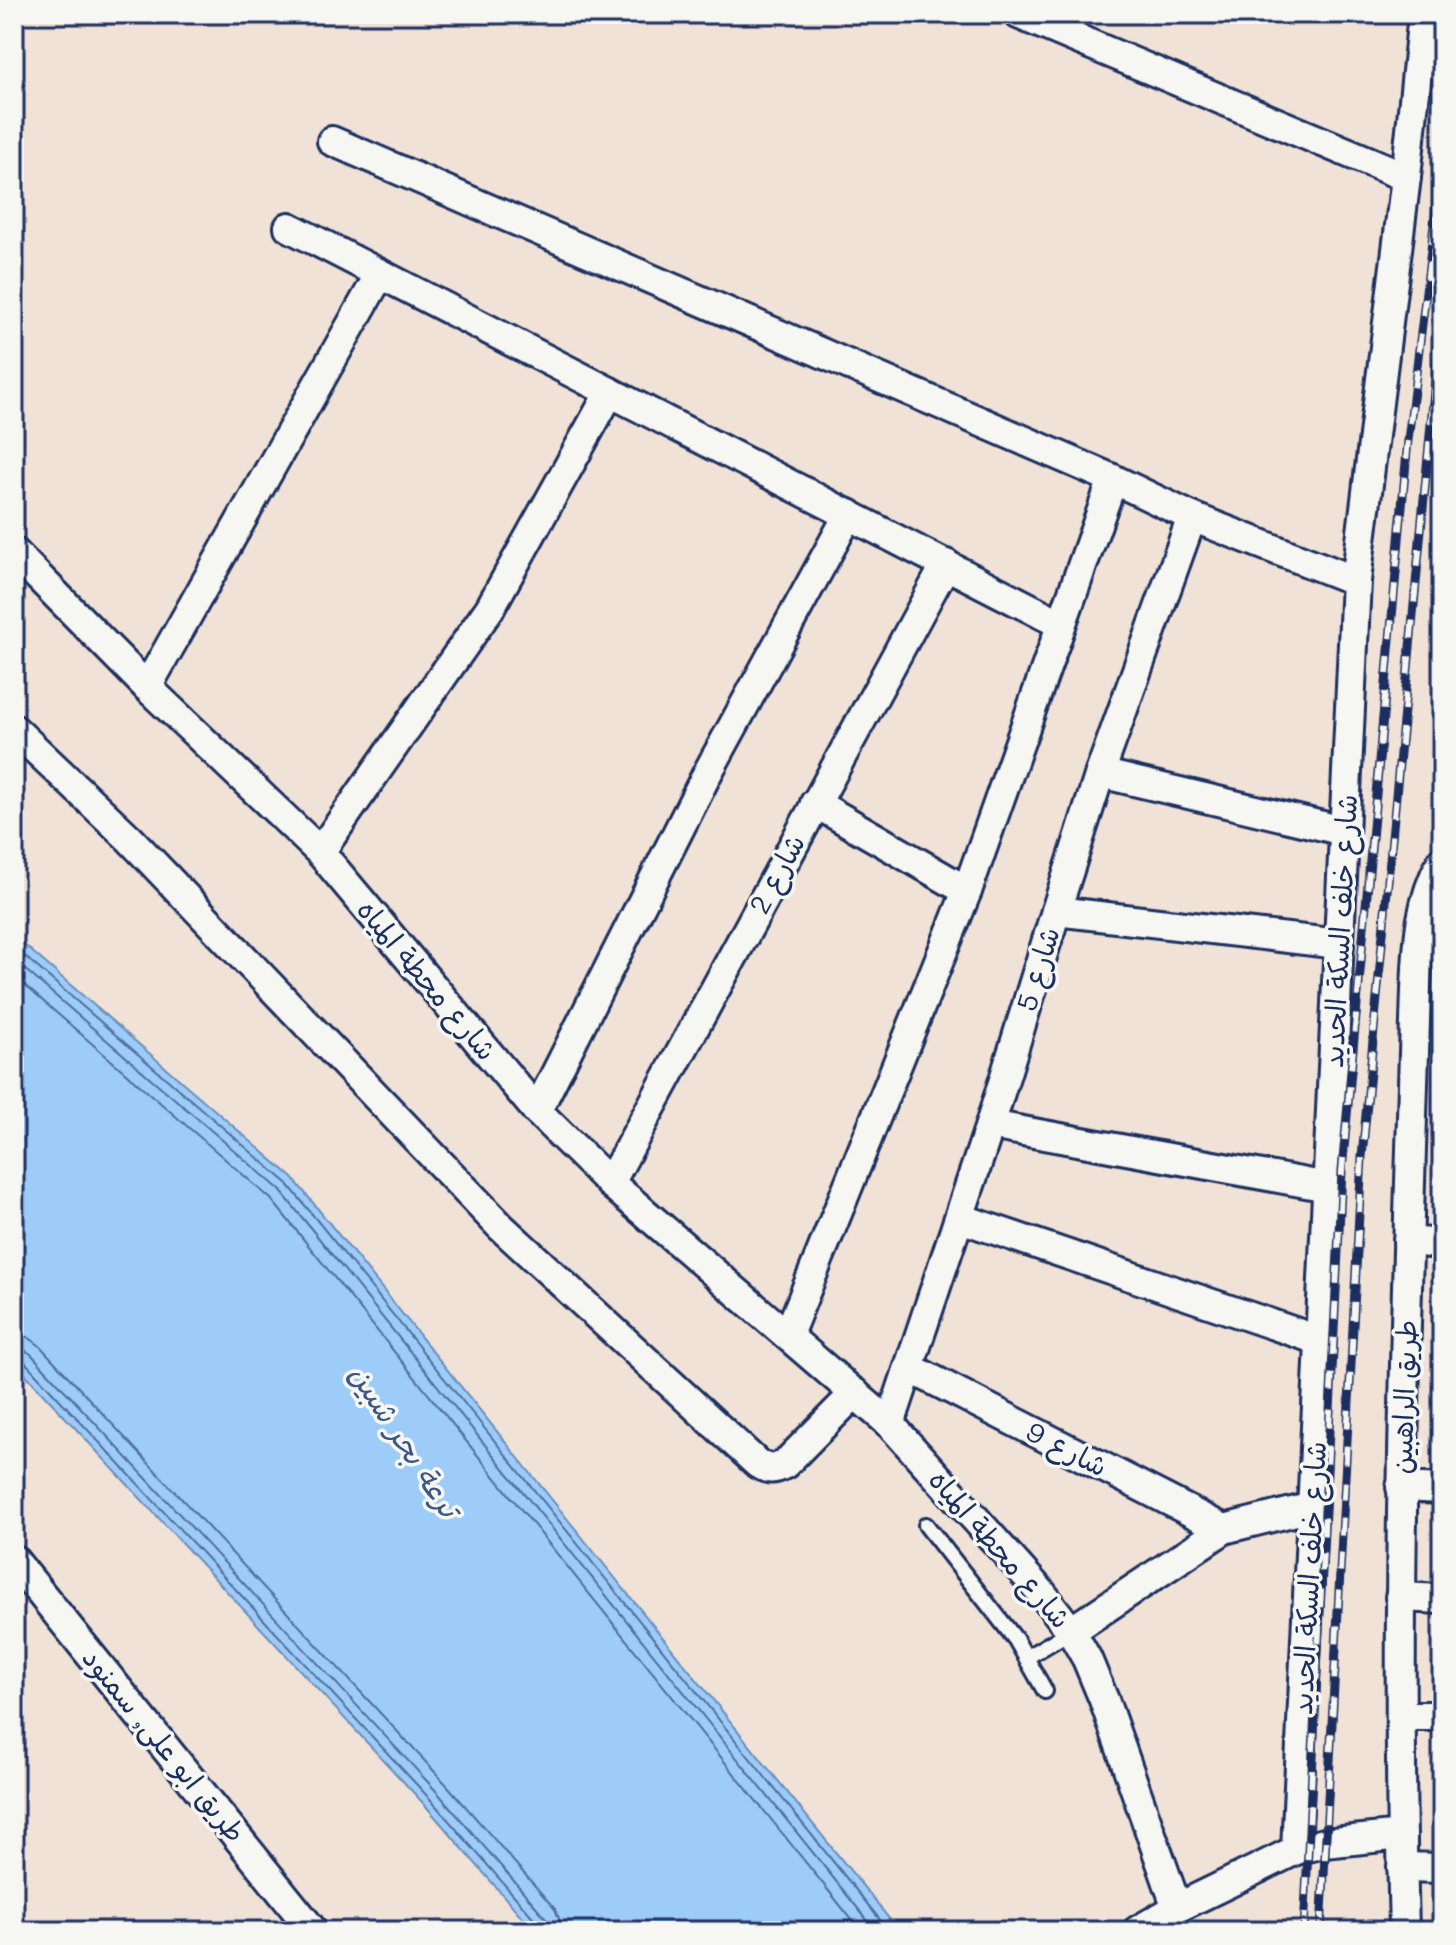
<svg xmlns="http://www.w3.org/2000/svg" width="1456" height="1945" viewBox="0 0 1456 1945" font-family="Mali,'Playpen Sans Arabic',sans-serif">
<style>
.water{fill:#9eccf9;stroke:#6a8dbb;stroke-width:2}
.lines{fill:none;stroke-linecap:round;stroke-linejoin:round}
.shore{stroke:#4f6e9c;stroke-width:2}
.lane-casing{stroke:#1b2f5e;stroke-width:20}
.street-casing{stroke:#1b2f5e;stroke-width:34}
.lane{stroke:#f6f6f2;stroke-width:14}
.street{stroke:#f6f6f2;stroke-width:28}
.rail-casing{stroke:#1b2f5e;stroke-width:9}
.rail{stroke:#f6f6f2;stroke-width:6;stroke-dasharray:18;stroke-linecap:butt}
.labels{text-anchor:middle;stroke-width:7;stroke-linejoin:round;paint-order:stroke}
.street-label{font-size:28px;fill:#1b2f5e;stroke:#f6f6f2}
.water-label{font-size:30px;font-style:italic;fill:#3c5685;stroke:#f6f6f2}
</style>
<rect width="100%" height="100%" fill="#f1e2d7"/>
<filter id="ink" filterUnits="userSpaceOnUse"><feTurbulence type="fractalNoise" baseFrequency=".0125" numOctaves="2"/><feDisplacementMap in="SourceGraphic" scale="16" xChannelSelector="R" yChannelSelector="G"/><feConvolveMatrix kernelMatrix="1 2 1 2 8 2 1 2 1" color-interpolation-filters="sRGB"/></filter>
<g filter="url(#ink)">
<polygon class="water" points="14,936 293,1178 899,1931 534,1931 424,1804 14,1362"/>
<g class="lines">
<g class="shore">
<polyline points="14,947 287,1183 889,1931"/>
<polyline points="14,960 280,1190 876,1931"/>
<polyline points="14,976 271,1199 861,1931"/>
<polyline points="14,1335 28,1337 39,1345 446,1784 555,1909 560,1921 561,1931"/>
<polyline points="14,1347 23,1349 31,1354 437,1792 545,1917 549,1924 549,1931"/>
<polyline points="14,1357 23,1360 430,1799 537,1922 539,1931"/>
</g>
<defs>
<g id="lane">
<polyline points="926,1525 1016,1640 1045,1691"/>
<polyline points="1027,1657 1071,1631"/>
</g>
<g id="street">
<polyline points="1018,14 1406,177"/>
<polyline points="332,141 1113,479 1192,517 1356,581"/>
<polyline points="289,227 1061,624"/>
<polyline points="14,552 147,687 320,852 537,1111 610,1183 890,1424 1041,1592 1071,1631 1087,1659 1104,1700 1177,1908"/>
<polyline points="147,687 380,274"/>
<path d="M14 729 129 838 501 1227 758 1464C769 1470 774 1470 785 1464L855 1393"/>
<polyline points="1100,773 1344,831"/>
<polyline points="815,803 967,891"/>
<polyline points="320,852 490,608 610,392"/>
<polyline points="1056,911 1339,944"/>
<polyline points="537,1111 708,772 849,514"/>
<polyline points="990,1125 1328,1187"/>
<polyline points="610,1183 946,564"/>
<polyline points="960,1218 1321,1341"/>
<polyline points="1408,1241 1442,1244"/>
<polyline points="788,1335 967,891 1113,479"/>
<polyline points="910,1368 1224,1529"/>
<polyline points="890,1424 990,1125 1056,911 1100,773 1192,517"/>
<polyline points="1401,1487 1442,1489"/>
<polyline points="14,1560 313,1931"/>
<polyline points="1400,1597 1442,1599"/>
<polyline points="1071,1631 1224,1529 1312,1507"/>
<polyline points="1401,1716 1442,1716"/>
<polyline points="1296,1850 1356,581 1406,177 1423,14"/>
<polyline points="1402,1867 1442,1868"/>
<polyline points="1137,1931 1177,1908 1296,1850 1324,1843 1402,1835"/>
<path d="M1404 1931C1395 1617 1406 1304 1416 990 1418 944 1419 903 1442 861"/>
</g>
</defs>
<use href="#lane" class="lane-casing"/>
<use href="#street" class="street-casing"/>
<use href="#lane" class="lane"/>
<use href="#street" class="street"/>
<defs>
<g id="rail">
<polyline points="1304,1931 1342,1171 1408,440 1442,159"/>
<polyline points="1321,1931 1362,1157 1442,307"/>
</g>
</defs>
<use href="#rail" class="rail-casing"/>
<use href="#rail" class="rail"/>
</g>
</g>
<g class="labels">
<g class="street-label">
<text transform="translate(777 874) rotate(-62)" y="10">شارع 2</text>
<text transform="translate(1340 931) rotate(-87)" y="10">شارع خلف السكة الحديد</text>
<text transform="translate(1038 969) rotate(-73)" y="10">شارع 5</text>
<text transform="translate(427 980) rotate(50)" y="10">شارع محطة المياه</text>
<text transform="translate(1404 1397) rotate(-88)" y="10">طريق الراهبين</text>
<text transform="translate(1067 1449) rotate(27)" y="10">شارع 9</text>
<text transform="translate(1000 1549) rotate(49)" y="10">شارع محطة المياه</text>
<text transform="translate(1309 1578) rotate(-87)" y="10">شارع خلف السكة الحديد</text>
<text transform="translate(164 1745) rotate(51)" y="10">طريق ابو على, سمنود</text>
</g>
<g class="water-label">
<text transform="translate(404 1441) rotate(57)" y="10">ترعة بحر شبين</text>
</g>
</g>
<rect width="1456" height="1945" fill="none" stroke="#f6f6f2" stroke-width="48"/>
<rect x="24" y="24" width="1408" height="1897" fill="none" stroke="#1b2f5e" stroke-width="3" filter="url(#ink)"/>
</svg>
